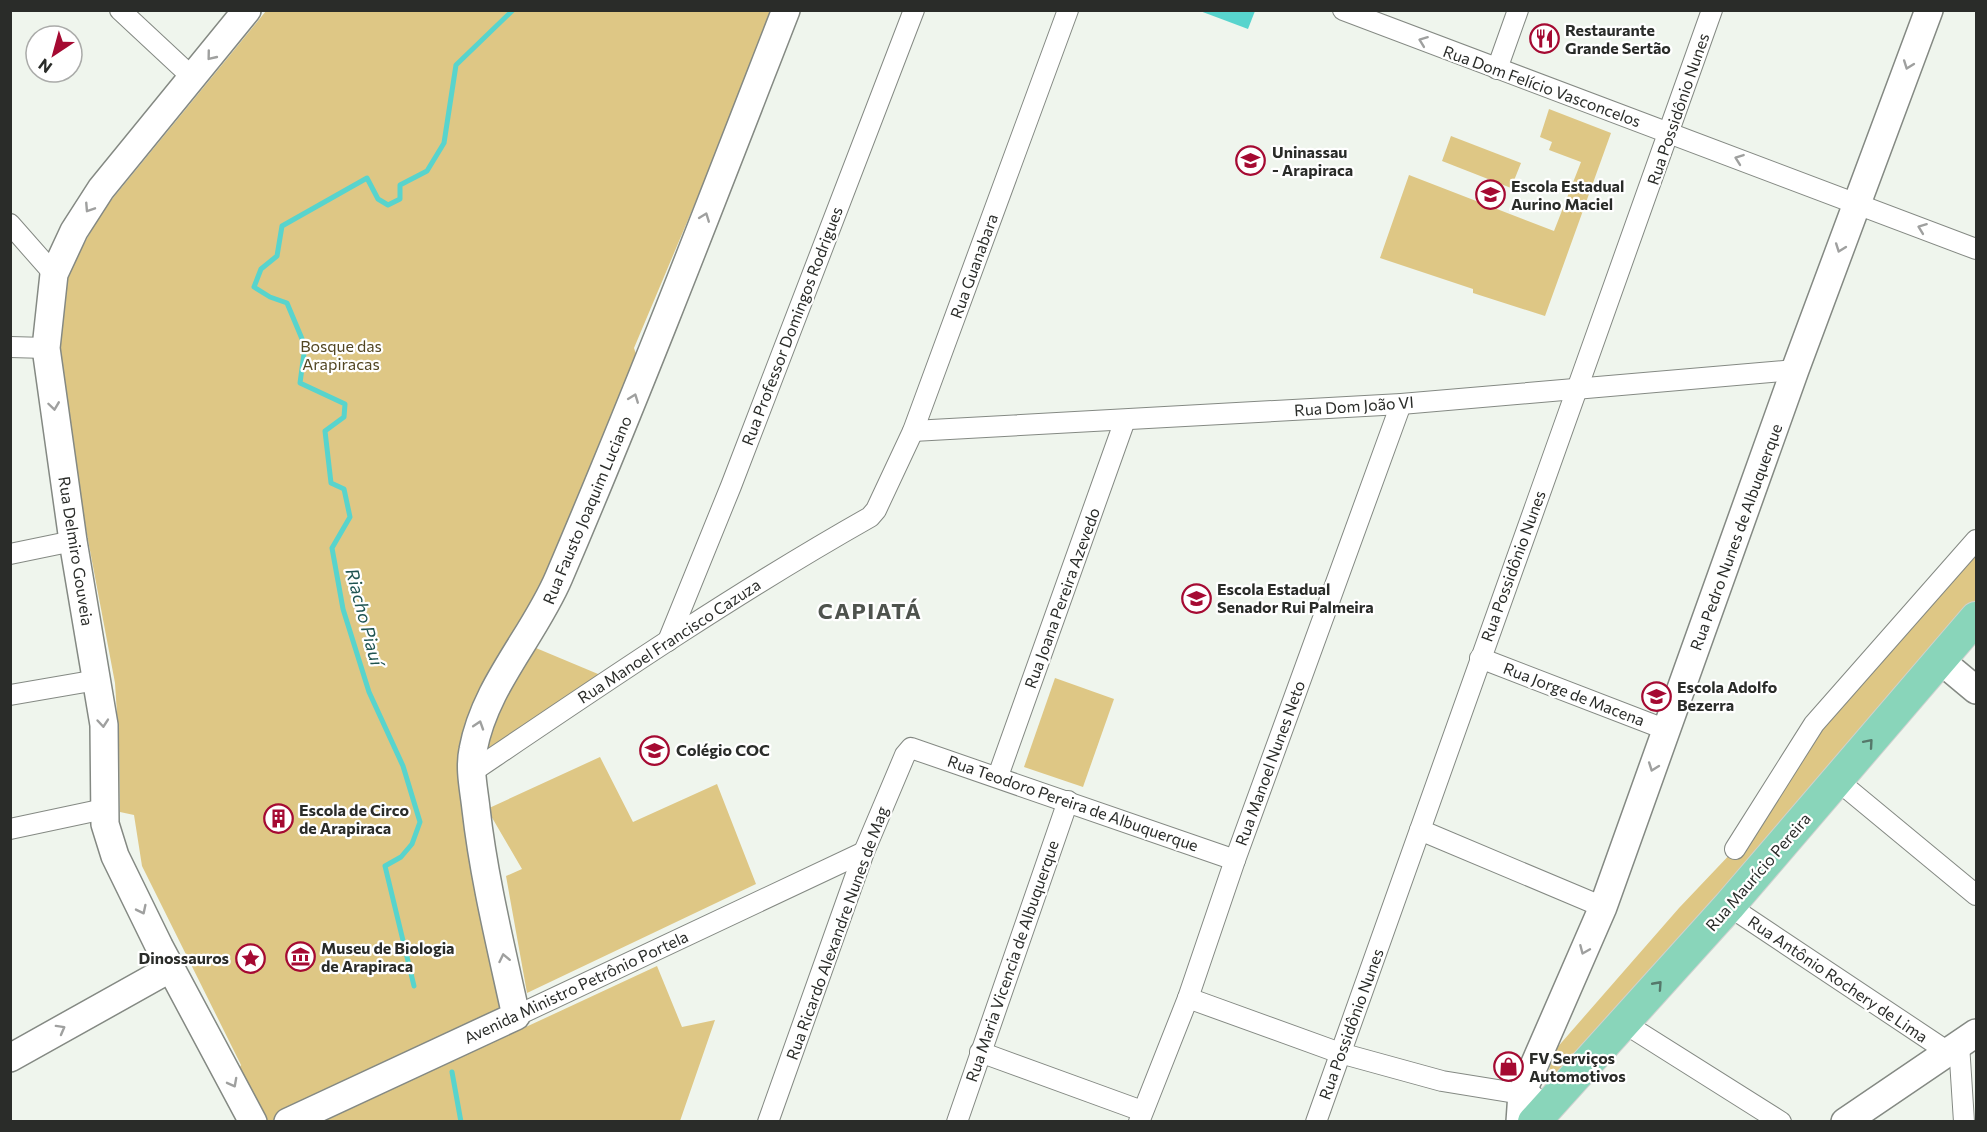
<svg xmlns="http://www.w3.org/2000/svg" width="1987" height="1132" viewBox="0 0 1987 1132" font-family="Commissioner,sans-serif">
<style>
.green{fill:#dec785}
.water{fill:#58d4cd}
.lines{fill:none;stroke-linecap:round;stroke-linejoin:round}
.stream{stroke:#58d4cd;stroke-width:5}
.street-casing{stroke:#848983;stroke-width:22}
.secondary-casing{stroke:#848983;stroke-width:30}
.primary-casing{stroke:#d0d1d0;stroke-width:34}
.street{stroke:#fff;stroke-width:20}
.secondary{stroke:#fff;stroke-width:27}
.primary{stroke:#89d5ba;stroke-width:32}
.oneway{stroke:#9fa09f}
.oneway2{stroke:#55786a}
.labels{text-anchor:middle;stroke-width:4.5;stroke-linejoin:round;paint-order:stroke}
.poi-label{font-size:16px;font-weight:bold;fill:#2a2c29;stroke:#fff;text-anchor:start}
.street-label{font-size:16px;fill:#2a2c29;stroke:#fff}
.park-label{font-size:16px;fill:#524622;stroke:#fff}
.water-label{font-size:18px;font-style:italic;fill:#1e5350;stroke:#fff}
.district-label{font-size:22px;font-weight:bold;letter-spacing:1.5px;fill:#4e534d;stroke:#fff}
</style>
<rect width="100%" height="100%" fill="#eff5ed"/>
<g class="green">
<polygon points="266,11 776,11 634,348 638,360 542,598 465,739 509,1012 274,1121 259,1121 236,1075 241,1065 142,866 134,815 120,812 119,745 115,683 82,508 58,344 67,273 104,209"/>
<polygon points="1549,109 1611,133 1545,316 1473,293 1473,289 1380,258 1409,175 1554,231 1581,162 1549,150 1552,142 1540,137"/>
<polygon points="1451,136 1521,163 1511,188 1442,161"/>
<polygon points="1976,540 1976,618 1541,1097 1555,1050 1679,908 1735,849 1814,724"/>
<polygon points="524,643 610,679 472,772"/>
<polygon points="1055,678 1114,699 1083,787 1024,767"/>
<polygon points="600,757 633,822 717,784 756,884 527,993 506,876 522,869 487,809"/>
<polygon points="657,966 682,1027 715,1020 680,1121 324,1121"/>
</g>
<polygon class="water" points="1200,11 1255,11 1248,29"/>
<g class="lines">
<g class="stream">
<polyline points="414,986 385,866 401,857 412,844 420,822 403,766 369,692 343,609 332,548 350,517 344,489 331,483 325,431 344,417 345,404 300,383 305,346 287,303 270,297 254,287 261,269 277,256 282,226 367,178 378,199 388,205 400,199 400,185 427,171 444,143 456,65 513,10"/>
<polyline points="452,1072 461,1122"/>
</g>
<defs>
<g id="street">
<polyline points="120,10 193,78"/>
<polyline points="1343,10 1976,249"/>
<polyline points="1497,69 1518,10"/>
<polyline points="10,224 54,274"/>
<polyline points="10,347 46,348"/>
<polyline points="913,431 1401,404 1795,370"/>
<polyline points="10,554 73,541"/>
<polyline points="668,641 731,486 914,10"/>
<polyline points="1480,658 1667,730"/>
<polyline points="10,695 97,680"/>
<path d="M472 772C602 684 732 595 870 517L876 510 913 431 1068 10"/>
<polyline points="998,776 1125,420"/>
<polyline points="1837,780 1976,895"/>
<polyline points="10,829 104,809"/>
<polyline points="1420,830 1603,907"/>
<polyline points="1735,849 1814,724 1976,540"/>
<polyline points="1729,906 1948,1052"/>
<polyline points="1188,998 1340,1053 1442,1081 1534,1096"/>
<polyline points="516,1016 864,852"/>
<polyline points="1624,1023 1781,1122"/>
<polyline points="1959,1044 1964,1122"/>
<polyline points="980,1052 1142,1111"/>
<polyline points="768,1122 864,852 905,755 911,748 1235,860"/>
<polyline points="957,1122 1068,801"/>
<polyline points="1139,1122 1188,998 1235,860 1401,404"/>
<polyline points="1316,1122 1712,10"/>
</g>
<g id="secondary">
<polyline points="247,10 101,189 74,231 54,274 46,348 73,541 104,725 105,824 115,856 159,946 253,1122"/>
<polyline points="1940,660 1976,690"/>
<polyline points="10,1058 171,968"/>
<path d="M288 1122 516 1016C501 947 484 879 476 809 474 790 469 769 473 750 485 685 534 636 559 577 639 390 712 200 786 10"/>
<polyline points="1520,1122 1522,1093 1603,907 1795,370 1929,10"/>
<polyline points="1845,1122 1976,1033"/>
</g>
<polyline id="primary" points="1534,1122 1729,906 1976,618"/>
</defs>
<use href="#street" class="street-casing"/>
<use href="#secondary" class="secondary-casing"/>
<use href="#primary" class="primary-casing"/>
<use href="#street" class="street"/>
<use href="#secondary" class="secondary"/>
<use href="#primary" class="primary"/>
</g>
<defs><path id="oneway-chevron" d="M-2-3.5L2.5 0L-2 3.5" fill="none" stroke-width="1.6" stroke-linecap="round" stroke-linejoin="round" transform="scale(1.5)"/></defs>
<g class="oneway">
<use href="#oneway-chevron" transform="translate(1423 41) rotate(-159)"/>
<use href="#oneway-chevron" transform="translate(211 56) rotate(129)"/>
<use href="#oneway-chevron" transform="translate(1908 65) rotate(110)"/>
<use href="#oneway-chevron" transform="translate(1739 159) rotate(-160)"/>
<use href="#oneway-chevron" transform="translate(89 208) rotate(123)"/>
<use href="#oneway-chevron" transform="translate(705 217) rotate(-69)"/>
<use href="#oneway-chevron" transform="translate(1922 228) rotate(-159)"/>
<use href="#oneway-chevron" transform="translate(1840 248) rotate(110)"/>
<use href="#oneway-chevron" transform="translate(634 398) rotate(-69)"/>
<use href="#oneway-chevron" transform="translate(54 406) rotate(82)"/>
<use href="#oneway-chevron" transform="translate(103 723) rotate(85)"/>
<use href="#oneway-chevron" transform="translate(479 725) rotate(-72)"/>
<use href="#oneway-chevron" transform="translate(1653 767) rotate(110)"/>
<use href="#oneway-chevron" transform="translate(142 910) rotate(64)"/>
<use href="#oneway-chevron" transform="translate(1584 950) rotate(113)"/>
<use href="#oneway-chevron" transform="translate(504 958) rotate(-102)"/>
<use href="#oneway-chevron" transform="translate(61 1029) rotate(-29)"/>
<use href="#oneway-chevron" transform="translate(233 1083) rotate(62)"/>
</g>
<g class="oneway2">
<use href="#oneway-chevron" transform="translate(1869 743) rotate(-49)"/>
<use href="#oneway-chevron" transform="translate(1658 985) rotate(-48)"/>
</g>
<defs>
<symbol id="restaurant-ring" viewBox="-11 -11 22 22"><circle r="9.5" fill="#fff" stroke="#a50a32" stroke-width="1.5"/><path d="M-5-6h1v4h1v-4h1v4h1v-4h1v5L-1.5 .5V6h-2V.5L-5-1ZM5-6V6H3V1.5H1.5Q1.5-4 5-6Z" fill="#a50a32"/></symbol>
<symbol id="university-ring" viewBox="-11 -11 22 22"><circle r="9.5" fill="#fff" stroke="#a50a32" stroke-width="1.5"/><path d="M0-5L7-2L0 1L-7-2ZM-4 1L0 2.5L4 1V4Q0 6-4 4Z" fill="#a50a32"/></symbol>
<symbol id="school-ring" viewBox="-11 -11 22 22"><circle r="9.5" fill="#fff" stroke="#a50a32" stroke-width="1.5"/><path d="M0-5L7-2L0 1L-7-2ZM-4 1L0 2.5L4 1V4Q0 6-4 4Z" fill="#a50a32"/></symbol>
<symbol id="building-ring" viewBox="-11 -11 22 22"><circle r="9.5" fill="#fff" stroke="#a50a32" stroke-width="1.5"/><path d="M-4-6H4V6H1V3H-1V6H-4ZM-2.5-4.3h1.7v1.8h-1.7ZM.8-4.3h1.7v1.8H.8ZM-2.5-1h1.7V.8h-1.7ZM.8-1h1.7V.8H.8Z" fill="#a50a32"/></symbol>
<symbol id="museum-ring" viewBox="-11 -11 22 22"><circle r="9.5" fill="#fff" stroke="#a50a32" stroke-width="1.5"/><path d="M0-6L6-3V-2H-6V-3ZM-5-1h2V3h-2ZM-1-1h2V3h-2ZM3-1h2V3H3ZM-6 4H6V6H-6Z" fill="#a50a32"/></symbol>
<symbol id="sight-ring" viewBox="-11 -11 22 22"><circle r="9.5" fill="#fff" stroke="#a50a32" stroke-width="1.5"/><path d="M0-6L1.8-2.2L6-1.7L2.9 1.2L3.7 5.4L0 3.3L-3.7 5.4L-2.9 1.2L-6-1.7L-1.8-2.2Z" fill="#a50a32"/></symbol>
<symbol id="shop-ring" viewBox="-11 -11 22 22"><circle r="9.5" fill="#fff" stroke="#a50a32" stroke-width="1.5"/><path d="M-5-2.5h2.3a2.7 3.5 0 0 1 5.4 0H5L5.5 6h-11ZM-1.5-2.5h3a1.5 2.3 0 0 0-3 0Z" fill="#a50a32"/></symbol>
</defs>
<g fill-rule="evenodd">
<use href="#restaurant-ring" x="1528" y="22" width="33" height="33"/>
<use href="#university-ring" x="1234" y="144" width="33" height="33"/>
<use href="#school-ring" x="1474" y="178" width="33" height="33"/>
<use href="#school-ring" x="1180" y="582" width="33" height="33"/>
<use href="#school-ring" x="1640" y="680" width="33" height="33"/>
<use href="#school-ring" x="638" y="734" width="33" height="33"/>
<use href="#building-ring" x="262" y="802" width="33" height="33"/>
<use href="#museum-ring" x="284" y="940" width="33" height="33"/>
<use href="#sight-ring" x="234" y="942" width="33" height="33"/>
<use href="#shop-ring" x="1492" y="1050" width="33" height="33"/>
</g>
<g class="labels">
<g class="poi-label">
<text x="1565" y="36">Restaurante<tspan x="1565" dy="18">Grande Sertão</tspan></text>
<text x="1272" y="158">Uninassau<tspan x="1272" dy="18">- Arapiraca</tspan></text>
<text x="1511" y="192">Escola Estadual<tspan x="1511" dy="18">Aurino Maciel</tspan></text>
<text x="1217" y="595">Escola Estadual<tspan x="1217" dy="18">Senador Rui Palmeira</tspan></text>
<text x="1677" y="693">Escola Adolfo<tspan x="1677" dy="18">Bezerra</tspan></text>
<text x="676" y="756">Colégio COC</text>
<text x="299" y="816">Escola de Circo<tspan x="299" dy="18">de Arapiraca</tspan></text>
<text x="321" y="954">Museu de Biologia<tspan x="321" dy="18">de Arapiraca</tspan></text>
<text x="229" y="964" text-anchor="end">Dinossauros</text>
<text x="1529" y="1064">FV Serviços<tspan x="1529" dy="18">Automotivos</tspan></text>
</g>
<g class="street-label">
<text transform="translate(1542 86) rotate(20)" y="6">Rua Dom Felício Vasconcelos</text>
<text transform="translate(1678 109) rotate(-71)" y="6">Rua Possidônio Nunes</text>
<text transform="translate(974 266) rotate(-70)" y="6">Rua Guanabara</text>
<text transform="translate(792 326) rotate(-69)" y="6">Rua Professor Domingos Rodrigues</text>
<text transform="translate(1354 406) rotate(-4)" y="6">Rua Dom João VI</text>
<text transform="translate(587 510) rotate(-67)" y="6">Rua Fausto Joaquim Luciano</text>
<text transform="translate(1736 537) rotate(-70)" y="6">Rua Pedro Nunes de Albuquerque</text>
<text transform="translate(76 551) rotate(81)" y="6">Rua Delmiro Gouveia</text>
<text transform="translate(1513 566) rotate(-70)" y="6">Rua Possidônio Nunes</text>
<text transform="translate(1062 598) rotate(-70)" y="6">Rua Joana Pereira Azevedo</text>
<text transform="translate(669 641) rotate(-33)" y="6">Rua Manoel Francisco Cazuza</text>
<text transform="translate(1574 694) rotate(21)" y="6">Rua Jorge de Macena</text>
<text transform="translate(1270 763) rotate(-70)" y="6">Rua Manoel Nunes Neto</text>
<text transform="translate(1073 803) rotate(19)" y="6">Rua Teodoro Pereira de Albuquerque</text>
<text transform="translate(1758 872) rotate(-49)" y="6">Rua Maurício Pereira</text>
<text transform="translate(837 933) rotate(-70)" y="6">Rua Ricardo Alexandre Nunes de Mag</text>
<text transform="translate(1012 961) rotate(-71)" y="6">Rua Maria Vicencia de Albuquerque</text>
<text transform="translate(1838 979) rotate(34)" y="6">Rua Antônio Rochery de Lima</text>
<text transform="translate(576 987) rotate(-25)" y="6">Avenida Ministro Petrônio Portela</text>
<text transform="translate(1351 1024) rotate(-70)" y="6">Rua Possidônio Nunes</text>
</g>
<g class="park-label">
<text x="341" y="352">Bosque das<tspan x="341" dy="18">Arapiracas</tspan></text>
</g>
<g class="water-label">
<text transform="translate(364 617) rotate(75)" y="6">Riacho Piauí</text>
</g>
<g class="district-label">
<text x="870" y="619">CAPIATÁ</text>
</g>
</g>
<rect width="1987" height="1132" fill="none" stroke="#2a2c29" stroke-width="24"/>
<g transform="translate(54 54) rotate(216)"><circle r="28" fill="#ffffff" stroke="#aaaba9" stroke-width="1.5"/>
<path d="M0-4.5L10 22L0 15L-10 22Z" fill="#a50a32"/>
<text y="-9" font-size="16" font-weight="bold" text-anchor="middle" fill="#2a2c29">N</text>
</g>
</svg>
